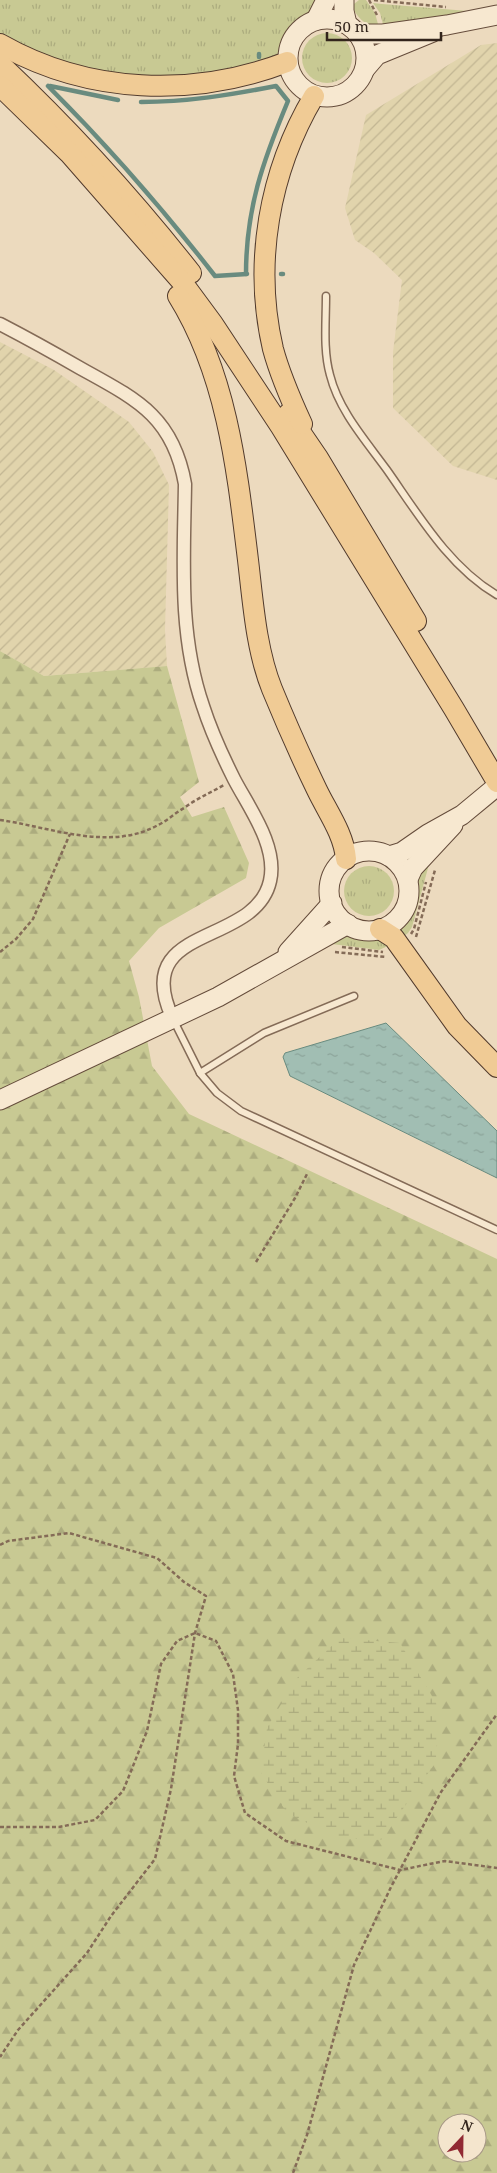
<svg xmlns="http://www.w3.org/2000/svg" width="497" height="2173" viewBox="0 0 497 2173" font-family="'Noto Serif',serif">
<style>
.farmland{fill:url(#farmland-furrows)}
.grass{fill:url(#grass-tufts)}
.forest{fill:url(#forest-firs);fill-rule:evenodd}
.wetland{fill:url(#wetland-marsh)}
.water{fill:url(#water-ripples);stroke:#698b7f}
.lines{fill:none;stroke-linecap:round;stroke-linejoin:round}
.stream{stroke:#698b7f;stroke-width:4.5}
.lane-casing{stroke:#846b57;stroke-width:9}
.street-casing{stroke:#846b57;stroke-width:15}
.secondary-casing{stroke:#654c3b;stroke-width:21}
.primary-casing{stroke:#513a2c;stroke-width:22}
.path{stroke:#846b57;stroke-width:2.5;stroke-dasharray:4 2.5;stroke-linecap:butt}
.lane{stroke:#f7e8d0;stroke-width:6}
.street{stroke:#f7e8d0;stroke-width:12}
.secondary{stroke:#f7e8d0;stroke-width:19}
.primary{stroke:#f0cb95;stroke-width:20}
</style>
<defs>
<pattern id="farmland-furrows" width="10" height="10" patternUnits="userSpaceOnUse" patternTransform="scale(1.25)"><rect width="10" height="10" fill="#e1d4ac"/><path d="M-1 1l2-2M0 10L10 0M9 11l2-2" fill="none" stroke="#c2b693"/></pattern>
<pattern id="grass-tufts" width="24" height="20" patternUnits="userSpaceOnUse" patternTransform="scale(1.25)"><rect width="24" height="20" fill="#c8c993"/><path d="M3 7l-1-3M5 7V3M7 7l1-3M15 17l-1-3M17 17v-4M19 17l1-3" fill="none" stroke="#acac7e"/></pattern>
<pattern id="forest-firs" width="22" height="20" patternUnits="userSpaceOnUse" patternTransform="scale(1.25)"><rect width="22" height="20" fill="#c8c993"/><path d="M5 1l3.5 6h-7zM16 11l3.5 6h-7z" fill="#acac7e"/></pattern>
<pattern id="wetland-marsh" width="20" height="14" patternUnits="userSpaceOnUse" patternTransform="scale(1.25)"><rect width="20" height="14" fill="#c8c993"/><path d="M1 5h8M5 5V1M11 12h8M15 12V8" fill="none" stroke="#acac7e"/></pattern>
<pattern id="water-ripples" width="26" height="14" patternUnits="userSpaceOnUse" patternTransform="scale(1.25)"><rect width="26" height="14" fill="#a1beb3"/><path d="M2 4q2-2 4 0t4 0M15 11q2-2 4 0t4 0" fill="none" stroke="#8ba399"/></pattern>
</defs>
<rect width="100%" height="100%" fill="#ecdabe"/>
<g class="farmland">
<polygon points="497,43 497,480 453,466 393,408 393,352 402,280 374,253 355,240 345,208 366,115 481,45"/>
<polygon points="0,342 54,370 129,422 153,452 169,485 165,630 167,666 44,676 0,651"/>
</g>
<g class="grass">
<polygon points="0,0 321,0 312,13 291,30 279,52 272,59 182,80 89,73 0,38"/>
<path d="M359 0H366L375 13 379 28C364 25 356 17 351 3L354 4Z"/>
<polygon points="373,3 382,4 468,11 384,28 380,13"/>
<circle cx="327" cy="58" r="25"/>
<polygon points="431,857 412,927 408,933 403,937 398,927 409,914 414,900 416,880"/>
<circle cx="369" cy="891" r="25"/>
<polygon points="349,932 363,936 374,937 390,945 379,950 324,943"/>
</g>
<path class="forest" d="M0 651 44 676 167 666 199 782 180 797 192 817 224 807 249 863 246 878 159 928 129 961 139 997 152 1066 189 1114 497 1259V2173H0ZM447 2123H477V2153H447Z"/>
<polygon class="wetland" points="340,1638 400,1643 438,1706 436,1762 381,1840 338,1838 287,1813 261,1773 267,1728 296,1679"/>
<polygon class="water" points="386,1023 497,1131 497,1178 290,1076 283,1057 285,1053"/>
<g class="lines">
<g class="stream">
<polyline points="259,54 259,57"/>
<path d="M48 86C108 146 163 209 215 276L247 274"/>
<polyline points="50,86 118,100"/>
<path d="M141 102C187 102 230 95 276 86L288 101C263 161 246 208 246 274"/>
<polyline points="281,274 283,274"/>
</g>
<defs>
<g id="lane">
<path d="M326 296C326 322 323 350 330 375 339 411 366 441 387 470 418 514 449 567 497 595"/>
<polyline points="173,1019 200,1073 217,1093 241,1111 497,1230"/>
<polyline points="200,1073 264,1033 354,996"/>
</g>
<path id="street" d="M0 324C27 338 54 353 80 368 136 399 173 416 185 484 184 558 178 634 203 706 211 731 222 755 234 779 249 808 278 846 270 881 255 948 128 923 173 1019"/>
<g id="secondary">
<polyline points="344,0 344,11 347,24"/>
<circle cx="327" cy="58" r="39"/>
<polyline points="316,20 326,0"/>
<polyline points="358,34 383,34 447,25 497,15"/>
<polyline points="365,69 377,55 433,32"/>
<circle cx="369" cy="891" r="40"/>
<polyline points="389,856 402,852 428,834 462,815 497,786"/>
<polyline points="408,879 413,868 453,825"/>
<polyline points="288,952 332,903"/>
<polyline points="0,1100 218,997 348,924"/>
</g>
<g id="primary">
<path d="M0 44C88 94 193 98 287 62"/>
<path d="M0 64C69 129 132 198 191 273"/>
<polyline points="0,86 69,153 182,282 213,324 281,427 454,709 497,782"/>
<path d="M178 296C227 375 237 469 248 560 253 602 256 649 272 689 286 723 301 757 317 790 327 811 344 834 346 859"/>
<polyline points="288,414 318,458 416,621"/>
<path d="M302 424C291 400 280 375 273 349 253 263 269 172 314 96"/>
<polyline points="380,929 394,938 457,1026 497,1067"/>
</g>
</defs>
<use href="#lane" class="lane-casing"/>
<use href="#street" class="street-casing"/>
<use href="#secondary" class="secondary-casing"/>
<use href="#primary" class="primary-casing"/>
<g class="path">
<polyline points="369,0 378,17"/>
<polyline points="374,0 446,7"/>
<path d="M0 820C50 827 110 852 158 825 167 821 175 813 184 808 196 799 210 793 224 785"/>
<polyline points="411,934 414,929 426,882"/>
<polyline points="416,937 435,870"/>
<polyline points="342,947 383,952"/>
<polyline points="0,952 16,939 33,919 70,834"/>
<polyline points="335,952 386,957"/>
<polyline points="256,1262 295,1198 308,1172"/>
<polyline points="0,1545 8,1541 69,1533 157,1558 184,1582 206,1596 195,1633 171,1789 155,1859 111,1916 87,1953 18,2030 0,2057"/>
<polyline points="0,1827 59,1827 95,1820 123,1791 147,1731 161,1664 177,1641 195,1633 216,1641 233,1674 238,1710 238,1744 234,1776 245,1813 286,1841 400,1870 445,1861 497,1868"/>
<polyline points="293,2173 307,2135 354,1965 391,1887 441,1792 497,1714"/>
</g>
<use href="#lane" class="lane"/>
<use href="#street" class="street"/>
<use href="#secondary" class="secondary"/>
<use href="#primary" class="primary"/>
</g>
<g transform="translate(462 2138) rotate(22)"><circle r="24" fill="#f4e5cd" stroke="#a79886"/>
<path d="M0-4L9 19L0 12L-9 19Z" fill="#912933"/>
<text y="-8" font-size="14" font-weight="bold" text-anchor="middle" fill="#33251c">N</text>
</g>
<path d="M327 32v8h114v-8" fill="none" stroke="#33251c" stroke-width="2.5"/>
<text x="334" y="32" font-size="15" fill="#33251c" stroke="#f4e5cd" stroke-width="4" paint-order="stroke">50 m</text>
</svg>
